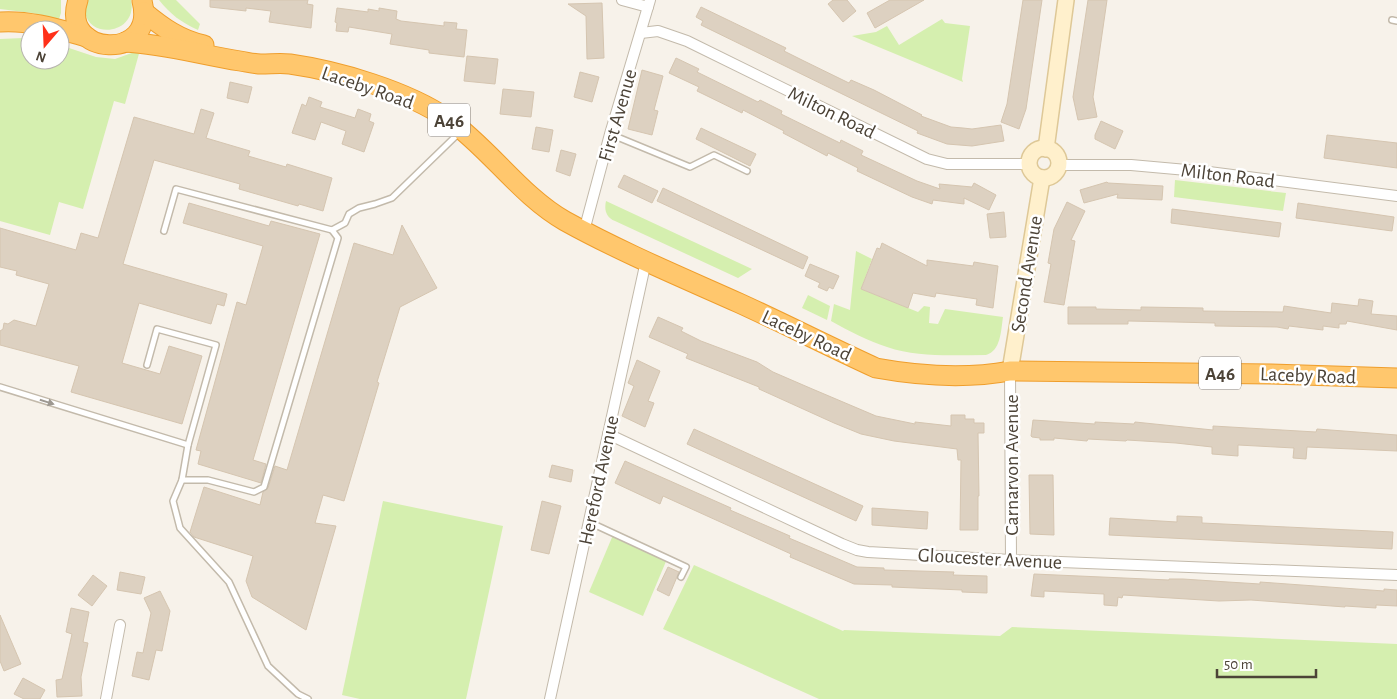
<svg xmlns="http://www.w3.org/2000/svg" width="1397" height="699" viewBox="0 0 1397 699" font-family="'Alegreya Sans',sans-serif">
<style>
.green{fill:#d5efaf}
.building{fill:#ddd1c1;stroke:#d5c5b0}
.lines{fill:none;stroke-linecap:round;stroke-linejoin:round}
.lane-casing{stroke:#c3baab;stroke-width:8}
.street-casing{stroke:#c3baab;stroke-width:12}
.secondary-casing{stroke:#dec897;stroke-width:18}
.highway-casing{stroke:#ef9e2c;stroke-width:21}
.lane{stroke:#fff;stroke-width:5}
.street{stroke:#fff;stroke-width:10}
.secondary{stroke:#fff0cc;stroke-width:15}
.highway{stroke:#ffc76d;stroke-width:19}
.oneway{fill:#9d9891}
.labels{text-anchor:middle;stroke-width:5;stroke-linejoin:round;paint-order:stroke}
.shield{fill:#fff;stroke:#827b73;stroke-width:1}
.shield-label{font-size:19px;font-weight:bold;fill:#4c4337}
.street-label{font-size:20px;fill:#4c4337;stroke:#fff}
</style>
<rect width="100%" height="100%" fill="#f7f2ea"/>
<g class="green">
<polygon points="0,0 61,0 61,13 59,19 32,13 0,9"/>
<path d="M86 0H131C138 33 90 41 85 12 85 8 85 4 86 0Z"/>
<path d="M159 0H176L200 24 198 30C182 23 170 14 159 0Z"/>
<polygon points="942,19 945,23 970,26 962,79 963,82 852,36 876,32 887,26 899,45"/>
<polygon points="23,38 30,39 30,60 60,60 60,45 96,57 115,59 140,50 125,104 114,101 83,209 59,202 50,235 0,221 0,39"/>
<polygon points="1175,180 1286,193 1283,211 1174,197"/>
<path d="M606 201 752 269 738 278 615 221C606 217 604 210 606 201Z"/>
<path d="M856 251 872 259 861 289 918 312 924 306 930 307 929 323 938 324 945 309 1003 317C1001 330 1001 351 986 355 954 355 919 358 887 347 868 341 849 331 831 321L834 304 850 310Z"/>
<polygon points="808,295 830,306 827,320 802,308"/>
<polygon points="383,501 503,526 466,699 360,699 342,695"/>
<polygon points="613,535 667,559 643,616 589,592"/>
<polygon points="694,565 843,631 844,630 1000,636 1012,627 1397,644 1397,699 819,699 663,629"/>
</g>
<g class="building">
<polygon points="210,0 308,0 307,4 313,5 311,28 269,22 271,11 246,8 246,11 210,7"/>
<polygon points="833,0 847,0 856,11 843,22 828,4"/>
<polygon points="890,0 924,0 875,28 867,13"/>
<polygon points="1023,0 1042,0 1026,109 1019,129 1001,122 1007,104"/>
<polygon points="1088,0 1107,0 1093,97 1097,117 1078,120 1073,97"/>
<polygon points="602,3 604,58 587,59 586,16 568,4"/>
<polygon points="701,7 786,48 784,51 804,61 849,83 851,80 874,90 922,115 921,116 951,127 963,128 972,129 1001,125 1004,141 972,146 947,144 917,133 918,131 701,25 703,21 696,17"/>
<polygon points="337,8 368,12 368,9 379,11 379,8 397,11 396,19 401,21 444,26 444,22 457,23 456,29 467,30 464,57 429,53 429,50 390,44 392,34 349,27 348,32 336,31 337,23 335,22"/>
<polygon points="467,56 498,59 495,84 464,81"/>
<polygon points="676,58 699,69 697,72 758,102 760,100 782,111 781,114 840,143 841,140 863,151 861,155 917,181 940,189 939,184 972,187 974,183 996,195 989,210 964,198 964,204 933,200 932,204 912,197 857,171 858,168 828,153 827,156 783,133 784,131 743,110 742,113 697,91 699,87 669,73"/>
<polygon points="642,70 663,76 654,110 658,111 652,135 628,129"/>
<polygon points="580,72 599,77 592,102 574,97"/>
<polygon points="230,82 252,87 248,103 227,98"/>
<polygon points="503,89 534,92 531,117 500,114"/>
<polygon points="309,97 322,102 320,107 355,118 358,109 371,114 369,121 374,123 364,152 342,144 346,131 321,122 315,140 292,133 302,104 306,106"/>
<polygon points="201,109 214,113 206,138 250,151 248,156 286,167 287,164 332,178 323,211 299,204 298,206 239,189 240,184 154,160 123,264 227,294 224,306 217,304 211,324 139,303 122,363 160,374 169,346 202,356 182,424 71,392 79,366 0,345 0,331 3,329 4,323 8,324 14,320 36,326 49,284 16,275 17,271 0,267 0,228 76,250 81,233 98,238 134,117 194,134"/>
<polygon points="1101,121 1123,131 1115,149 1095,139 1095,135"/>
<polygon points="536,127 553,130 549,152 532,149"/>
<polygon points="701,128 756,154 750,166 696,139"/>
<polygon points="1327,135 1397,143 1397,168 1324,158"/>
<polygon points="561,150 576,154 570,176 556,171"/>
<polygon points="624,175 658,191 652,203 618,187"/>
<polygon points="1107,182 1108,183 1163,186 1162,200 1117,198 1118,194 1084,203 1080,190"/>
<polygon points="663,188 808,257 803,269 657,201"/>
<polygon points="1067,202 1085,211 1071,240 1075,241 1064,305 1044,302 1051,264 1048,263 1054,229"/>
<polygon points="189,203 269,226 271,221 320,234 253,460 266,464 261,483 198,464 201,451 196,450 237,302 246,305 263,246 183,223"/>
<polygon points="1298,203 1394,217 1392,231 1296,218"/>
<polygon points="1172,209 1281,223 1279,237 1171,223"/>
<polygon points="1004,212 1006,237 990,238 987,214"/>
<polygon points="402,225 437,288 400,307 377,382 379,383 344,501 323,495 315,523 336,526 306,630 252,597 246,581 253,556 194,537 190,532 204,487 260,505 263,492 268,488 275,466 287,470 354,243 393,255"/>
<polygon points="882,243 927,266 927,260 973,266 974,262 998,266 993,308 976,305 977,299 936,293 935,297 913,293 908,308 861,289 877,248 880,249"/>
<polygon points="810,264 839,276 833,289 829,287 827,291 818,287 820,283 805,276"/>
<polygon points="1359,299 1373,301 1371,314 1397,316 1397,330 1347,321 1346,324 1339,324 1339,328 1323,326 1323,330 1289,326 1288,329 1277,327 1215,326 1215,323 1175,322 1128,321 1128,324 1068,324 1068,307 1096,307 1096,309 1141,310 1141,307 1203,308 1203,311 1283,312 1284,306 1331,313 1332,303 1358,306"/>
<polygon points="658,317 683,328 681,331 701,341 757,362 773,372 810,388 876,416 915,424 915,422 951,426 951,415 965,415 965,419 974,419 974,423 984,423 984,433 978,433 979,496 978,496 978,530 960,530 961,460 958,460 957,449 894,441 861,434 834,423 759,389 759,387 686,358 688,354 649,337"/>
<polygon points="637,360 660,371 648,401 654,403 645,427 622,416 634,386 628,383"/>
<polygon points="1033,420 1095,424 1095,422 1134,424 1135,422 1213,430 1213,426 1316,432 1317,429 1397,435 1397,451 1307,447 1306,459 1293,458 1294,448 1238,445 1238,456 1212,454 1212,447 1176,443 1127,440 1126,441 1088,439 1087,441 1054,438 1054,440 1040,440 1040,438 1032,437 1031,436"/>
<polygon points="694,429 863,506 856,521 687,444"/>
<polygon points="625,461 731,508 730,510 790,536 789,538 857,567 884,568 884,570 954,572 953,575 987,576 987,593 962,592 962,590 892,587 892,585 854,584 790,557 791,554 663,496 660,504 615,483"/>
<polygon points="552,465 573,470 571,482 549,477"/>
<polygon points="1029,475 1053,475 1054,535 1030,534"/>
<polygon points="542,501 561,506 549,554 531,550"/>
<polygon points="872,508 928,512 927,529 872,525"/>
<polygon points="1177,516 1202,517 1202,523 1393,532 1392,549 1109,535 1110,518 1177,522"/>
<polygon points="668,567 679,572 669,596 657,590"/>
<polygon points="120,572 145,577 141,594 117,590"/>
<polygon points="1034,574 1169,580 1169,579 1183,579 1228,582 1260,584 1260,582 1384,591 1384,589 1397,590 1397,606 1376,605 1376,608 1345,606 1345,607 1251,600 1219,601 1123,595 1122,598 1118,597 1117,606 1104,605 1104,594 1044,591 1044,597 1031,596"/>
<polygon points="93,575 107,586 92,606 78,595"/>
<polygon points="160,591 170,611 162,651 156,650 149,680 132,676 137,652 143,653 151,613 144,598"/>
<polygon points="71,608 89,612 83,642 88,643 81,677 82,696 57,697 56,680 62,679 72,634 66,632"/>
<polygon points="0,615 21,664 4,671 0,661"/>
<polygon points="23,678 45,690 40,699 24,699 14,694"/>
</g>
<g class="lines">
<defs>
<g id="lane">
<polyline points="1392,20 1397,21"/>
<polyline points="610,134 690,167 714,155 747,171"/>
<polyline points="164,231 176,189 332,230"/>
<polyline points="147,365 157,329 216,345 188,445 182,480 173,501 180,528 229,582 268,666 298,694 308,699"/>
<polyline points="0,387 188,445"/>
<polyline points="182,480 208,480 254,492 264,487 338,238 332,230 345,223 349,214 359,208 375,204 392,198 460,132"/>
<polyline points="589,522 686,567 681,577"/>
</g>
<g id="street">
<polyline points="622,0 648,7"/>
<polyline points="641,33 658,31 687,41 927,159 947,164 1029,164"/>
<polyline points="1059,165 1131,165 1209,172 1397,196"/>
<polyline points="584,231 610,134 650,0"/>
<polyline points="1010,371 1011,560"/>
<polyline points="608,434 842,544 857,550 868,552 1011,560 1397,575"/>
<polyline points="106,699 120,625"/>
<polyline points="550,699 646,261"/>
</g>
<g id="secondary">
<circle cx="1044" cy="163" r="15"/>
<polyline points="1046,149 1066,0"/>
<polyline points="1010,371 1042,178"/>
</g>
<g id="highway">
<path d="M78 0C59 57 158 62 142 1"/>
<path d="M144 12C162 27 180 40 204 45"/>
<path d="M0 22C30 20 58 29 87 37"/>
<path d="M125 42C164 44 202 55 240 61 247 62 254 64 261 64 271 64 281 63 290 64 339 71 407 91 448 119 490 149 521 196 565 221 621 252 681 277 739 303 785 324 830 347 876 368 920 376 966 379 1010 371L1271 374 1397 378"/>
</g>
</defs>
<use href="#lane" class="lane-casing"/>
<use href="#street" class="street-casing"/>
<use href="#secondary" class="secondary-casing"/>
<use href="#highway" class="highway-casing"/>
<use href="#lane" class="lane"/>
<use href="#street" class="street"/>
<use href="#secondary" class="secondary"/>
<use href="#highway" class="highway"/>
</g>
<defs><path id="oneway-solid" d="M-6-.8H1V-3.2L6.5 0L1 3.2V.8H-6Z" transform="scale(1.25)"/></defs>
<use class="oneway" href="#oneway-solid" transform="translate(47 402) rotate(17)"/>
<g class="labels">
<g class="shield">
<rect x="428" y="103.5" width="42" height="33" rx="4"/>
<rect x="1199" y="356.5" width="42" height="33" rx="4"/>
</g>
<g class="shield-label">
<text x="449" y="127">A46</text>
<text x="1220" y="380">A46</text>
</g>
<g class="street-label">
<text transform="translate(368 87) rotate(19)" y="7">Laceby Road</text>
<text transform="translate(832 112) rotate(26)" y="7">Milton Road</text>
<text transform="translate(617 115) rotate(-74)" y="7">First Avenue</text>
<text transform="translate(1228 175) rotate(7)" y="7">Milton Road</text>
<text transform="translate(1026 274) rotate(-81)" y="7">Second Avenue</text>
<text transform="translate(807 335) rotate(25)" y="7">Laceby Road</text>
<text transform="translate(1308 375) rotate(2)" y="7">Laceby Road</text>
<text transform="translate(1011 465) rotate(-90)" y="7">Carnarvon Avenue</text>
<text transform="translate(598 480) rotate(-78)" y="7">Hereford Avenue</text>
<text transform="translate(990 558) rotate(3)" y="7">Gloucester Avenue</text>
</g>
</g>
<g transform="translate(45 45) rotate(199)"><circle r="24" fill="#ffffff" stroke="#b7b4af"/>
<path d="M0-4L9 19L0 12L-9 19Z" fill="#ff3019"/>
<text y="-8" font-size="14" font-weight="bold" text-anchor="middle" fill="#4c4337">N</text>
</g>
<path d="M1217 669v8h99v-8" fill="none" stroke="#4c4337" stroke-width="2.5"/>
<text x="1224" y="669" font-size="15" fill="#4c4337" stroke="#ffffff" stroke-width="4" paint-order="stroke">50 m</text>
</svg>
